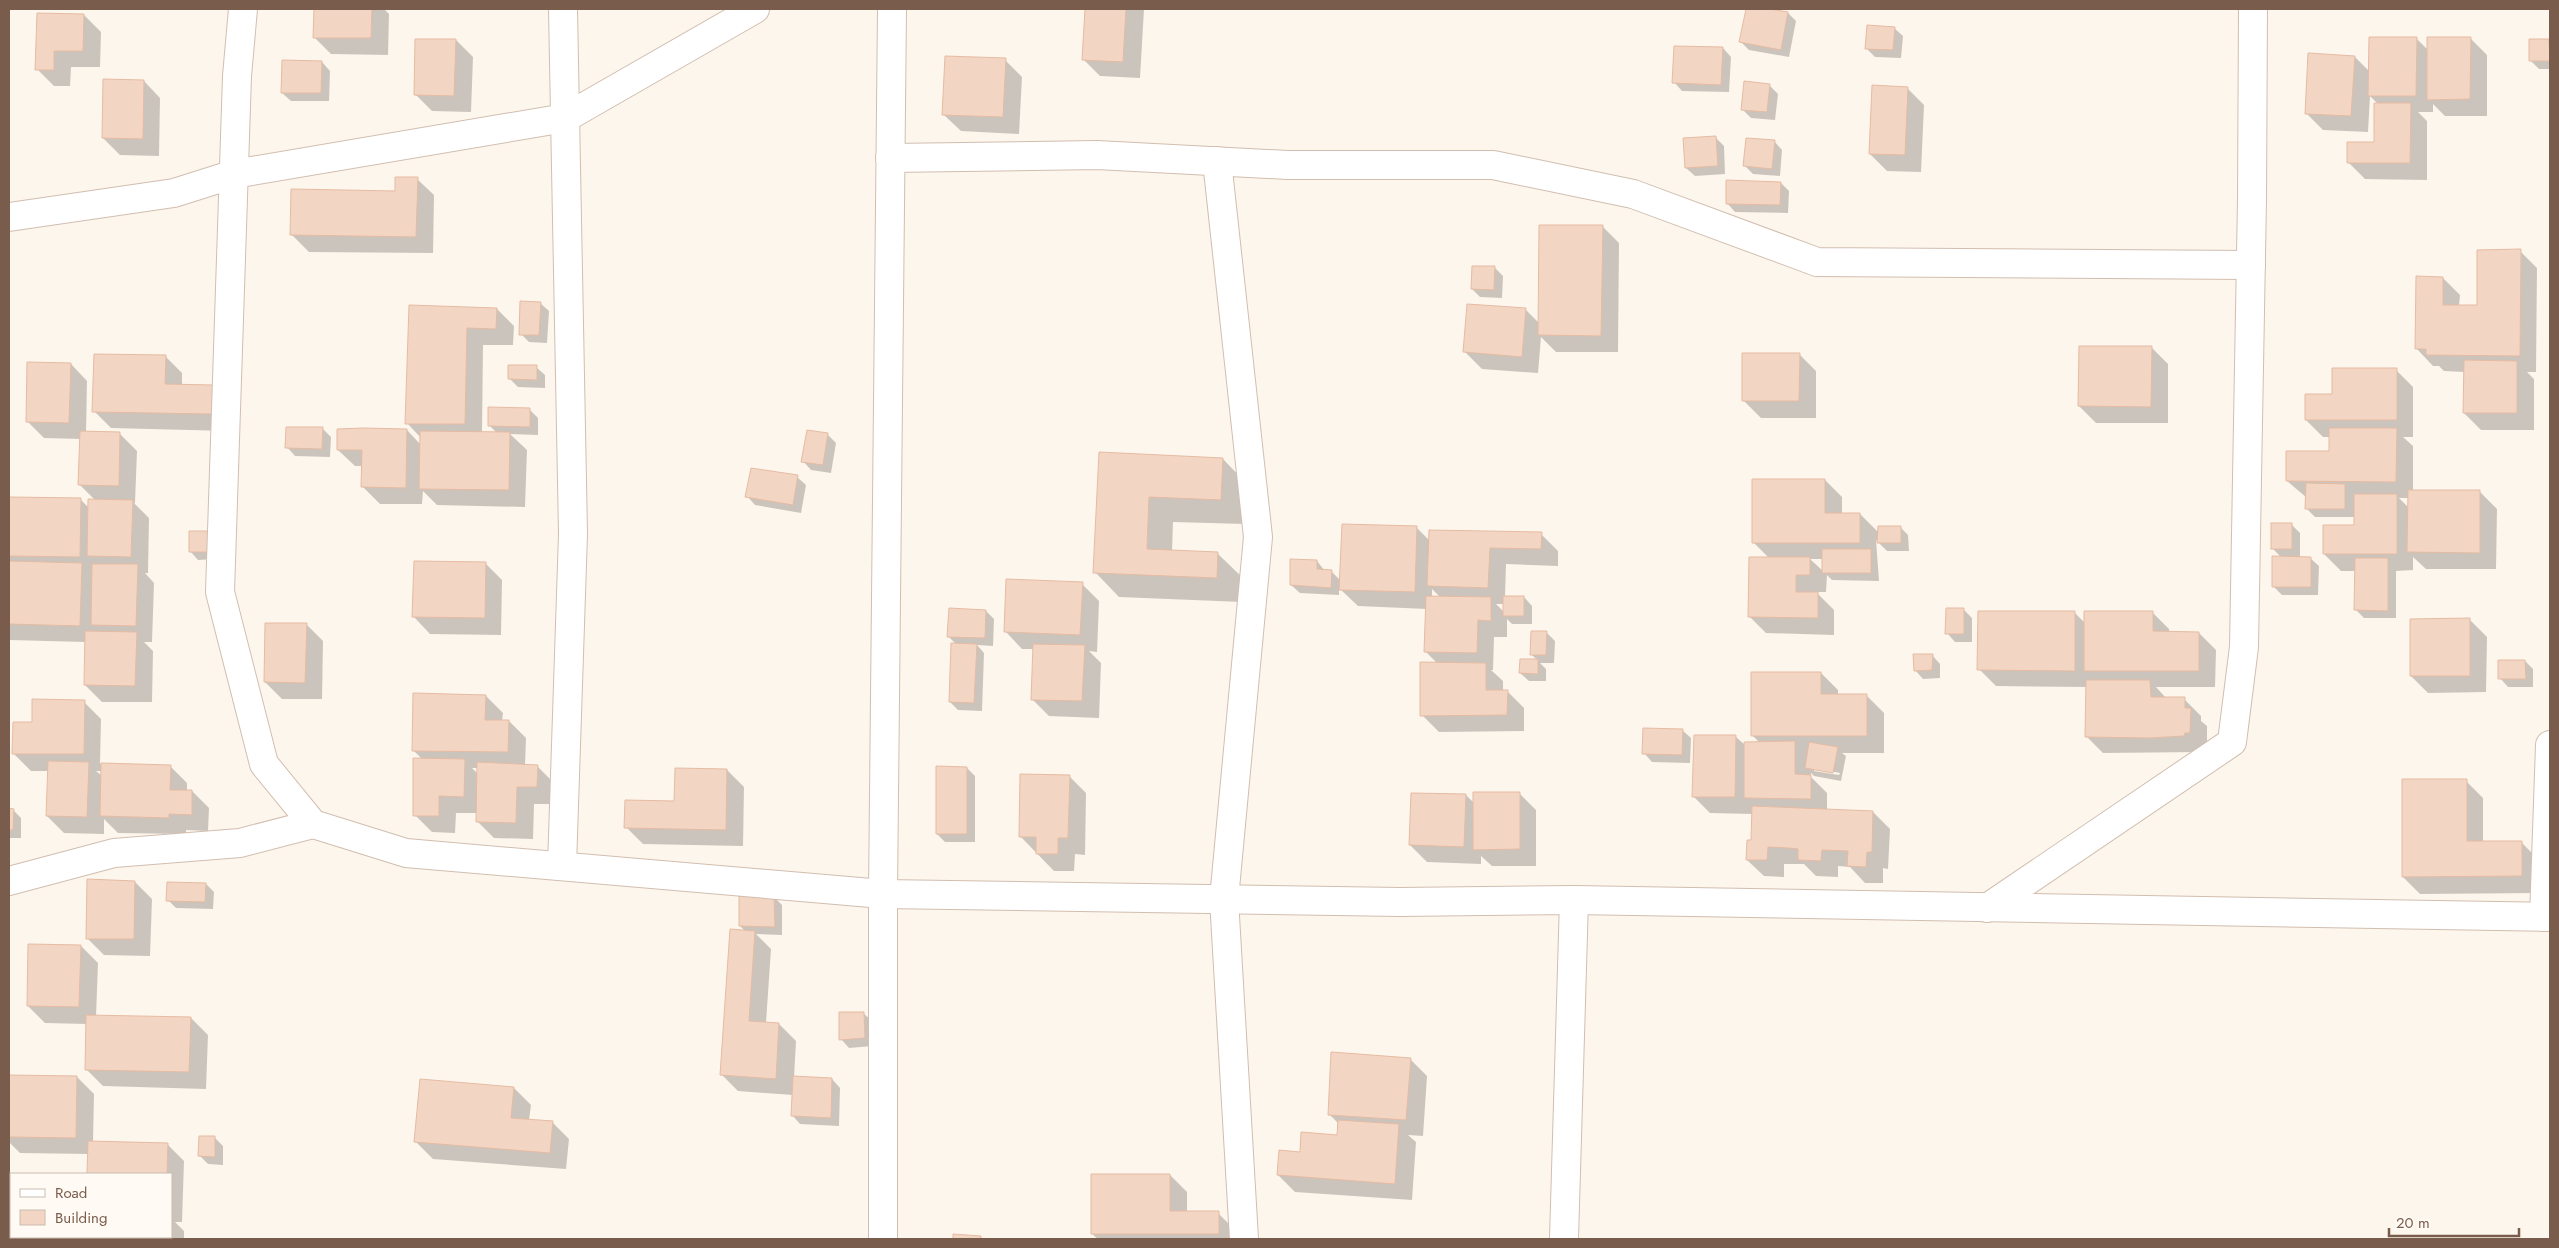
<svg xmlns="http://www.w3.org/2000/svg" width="2559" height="1248" viewBox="0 0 2559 1248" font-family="Jost,sans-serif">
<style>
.shadow{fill:#0003;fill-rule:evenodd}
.building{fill:#f3d5c3;stroke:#e6bba3}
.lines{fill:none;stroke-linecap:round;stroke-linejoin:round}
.minor-casing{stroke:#d1beb0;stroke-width:30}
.tertiary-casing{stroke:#d1beb0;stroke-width:30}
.minor{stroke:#fff;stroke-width:28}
.tertiary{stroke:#fff;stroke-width:28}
</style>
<rect width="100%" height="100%" fill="#fdf6ec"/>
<g class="shadow">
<polygon points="315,9 384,9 389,14 388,55 331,54 314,37"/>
<polygon points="1086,9 1144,9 1140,78 1100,76 1083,59"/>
<polygon points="1747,9 1788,13 1796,21 1789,57 1749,50 1741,42"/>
<polygon points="84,15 101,32 100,67 71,67 70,86 54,86 37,69"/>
<polygon points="1894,28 1903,36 1901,58 1875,57 1866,48"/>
<polygon points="2416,38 2428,50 2470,38 2487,55 2487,116 2445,116 2433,104 2433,112 2418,112 2427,121 2427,180 2365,179 2348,162 2375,143 2378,104 2370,96 2368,132 2323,130 2306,113 2355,57 2370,72"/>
<polygon points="456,40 473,57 471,112 432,111 415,94"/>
<polygon points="2549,41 2550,69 2539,69 2530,60"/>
<polygon points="1723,48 1731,57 1729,92 1682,91 1674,82"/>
<polygon points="1005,60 1022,77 1019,134 961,131 944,115"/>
<polygon points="322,62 330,71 329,101 291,101 282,93"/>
<polygon points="144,81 160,98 159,156 120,155 103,138"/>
<polygon points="1769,85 1778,94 1775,120 1751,118 1742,109"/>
<polygon points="1907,88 1924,105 1921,172 1887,171 1870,154"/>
<polygon points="1715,137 1724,146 1725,174 1695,176 1686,168"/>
<polygon points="1774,141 1782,150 1780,176 1753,174 1745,166"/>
<polygon points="417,179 434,195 433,253 309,252 292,235 396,193"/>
<polygon points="1781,183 1789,191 1788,213 1735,212 1727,203"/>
<polygon points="1602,226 1619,243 1618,352 1556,352 1541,337 1538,373 1482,369 1465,352 1525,309 1539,323"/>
<polygon points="2520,251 2537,268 2536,372 2527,372 2534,379 2534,430 2481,430 2464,413 2465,372 2444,371 2439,366 2433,366 2417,349 2443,278 2460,295 2459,306 2478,306"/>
<polygon points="1495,268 1503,276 1502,298 1480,297 1472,289"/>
<polygon points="540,303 549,311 547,343 529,342 521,334"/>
<polygon points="410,306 497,309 514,326 513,345 483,345 482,433 497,433 489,425 530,410 538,418 538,435 510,434 527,450 525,507 437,505 423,491 422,504 380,504 363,487 363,466 355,466 338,450 407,430 421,445 421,438 407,423"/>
<polygon points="2151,347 2168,364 2168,423 2096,423 2079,406"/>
<polygon points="1799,354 1816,371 1816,418 1761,418 1744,401"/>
<polygon points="165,356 182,373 182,386 212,386 229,403 228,431 111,428 94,411"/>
<polygon points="71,364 87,381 86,433 120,434 137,451 135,503 134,503 149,518 148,573 145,573 154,583 152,642 144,642 153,651 152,702 102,702 85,685 86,642 9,640 9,498 81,500 89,508 95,500 80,485 81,439 44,438 27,421"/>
<polygon points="536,367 545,375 545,388 518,387 509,378"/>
<path d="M2396 370 2413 387V437H2403L2413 446V491L2480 492 2497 509 2496 569H2426L2413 557V570L2396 571V618H2364L2356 610V571H2341L2324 554 2355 526V517H2315L2307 509V498L2287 481 2330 452V437H2323L2306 420 2333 395ZM2399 498H2409V508Z"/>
<polygon points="322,428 331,437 330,457 295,456 287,447"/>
<polygon points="828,435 836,443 831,473 811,470 803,461"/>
<polygon points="1100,453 1223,459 1247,484 1246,524 1173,522 1172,552 1218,554 1243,578 1242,602 1119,597 1095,572"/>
<polygon points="797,477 806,485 801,513 755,505 747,496"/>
<path d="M1825 480 1842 497V514H1860L1879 533 1900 527 1908 535 1909 551H1887L1876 540 1879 581 1832 580 1827 575 1826 592H1816L1834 610V635L1766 633 1749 616 1769 558 1753 542ZM1810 559H1824V572Z"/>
<polygon points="2291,524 2300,533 2300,558 2310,558 2319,566 2318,595 2282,595 2273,586 2282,558 2272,548"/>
<path d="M1416 527 1430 541 1541 534 1558 551V566L1506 564 1505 597H1524L1532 606V624H1512L1507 619V637H1494L1493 670H1491L1503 681V691H1507L1524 708V731L1439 732 1422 715 1438 664 1426 652 1427 609 1358 606 1339 588V595L1300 593 1291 585 1317 561 1325 571H1331L1341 581ZM1432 589 1440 597H1432ZM1496 604H1504V612Z"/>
<polygon points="191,532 217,559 198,560 190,551"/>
<polygon points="485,563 502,580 501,635 430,634 414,617"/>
<polygon points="1082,584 1099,601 1097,652 1089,651 1101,663 1099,718 1049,716 1032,699 1034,649 1022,649 1006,632"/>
<polygon points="1964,610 1972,618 1972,642 1955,642 1947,633"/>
<polygon points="986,611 994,619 993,646 977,645 984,653 982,711 958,710 950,702 956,644 948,636"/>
<polygon points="2074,612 2085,623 2152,612 2169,629 2169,633 2199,633 2216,650 2215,687 2156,687 2167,699 2184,699 2201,716 2201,721 2207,726 2207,749 2201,752 2103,753 2086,736 2087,687 1996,686 1979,669"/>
<polygon points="2470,620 2487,637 2486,692 2428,693 2411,676"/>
<polygon points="306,624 323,641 322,699 282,699 265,682"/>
<polygon points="1546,632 1555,641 1554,663 1540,663 1546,669 1546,681 1529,681 1520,673 1537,660 1531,654"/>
<polygon points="1932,655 1940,664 1940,678 1923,679 1915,670"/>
<polygon points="2525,661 2533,669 2533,687 2508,687 2500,678"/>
<path d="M1821 673 1838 690V695L1867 696 1884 713V753H1842L1846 756 1841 781 1814 776 1811 773V777L1827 793V810L1873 812 1890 829 1888 869 1883 868V883H1865L1850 867 1838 866V877L1816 876 1804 864H1784V877L1764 876 1747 860 1752 841 1753 814 1710 813 1693 796 1736 737 1746 746 1760 743 1752 735ZM1814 768 1840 773 1839 775 1814 771Z"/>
<path d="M486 696 503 713 502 721H509L526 738 525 766 538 767 555 784 554 804H534L533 839 494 838 477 821V813H456L455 833 432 832 415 815 422 759 413 750ZM472 768H478V774Z"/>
<path d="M84 702 101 719 100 764 170 766 187 783V791H192L209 808 208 831 186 830V834L118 833 104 819V834L64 833 47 816 49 771H31L14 754 33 723ZM96 771H102V776Z"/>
<polygon points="1682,730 1691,738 1690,763 1652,762 1644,753"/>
<polygon points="967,768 975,776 975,842 945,842 937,834"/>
<polygon points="727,770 744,787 743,846 643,844 626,827 675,802"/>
<polygon points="1069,776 1086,793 1085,855 1075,854 1074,871 1054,871 1020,836"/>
<polygon points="2466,781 2483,798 2483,842 2521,842 2538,859 2538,893 2420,894 2403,877"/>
<polygon points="1519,793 1536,810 1536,866 1492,866 1481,856 1481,864 1427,862 1410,845 1466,795 1474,803"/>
<polygon points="9,810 13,810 21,818 21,838 9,838"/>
<polygon points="135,882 152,899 150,956 104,955 87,938"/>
<polygon points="206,884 214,892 213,909 176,908 168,900"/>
<polygon points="774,897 782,905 782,935 756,934 771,949 766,1023 779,1024 796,1041 794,1078 832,1079 840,1088 839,1126 800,1124 792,1115 793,1095 738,1091 721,1074 746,932 740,926"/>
<polygon points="81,946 98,963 96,1017 191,1018 208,1035 206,1089 103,1086 86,1069 87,1024 45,1023 28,1006"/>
<polygon points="863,1013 872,1021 873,1046 849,1048 841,1039"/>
<polygon points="1410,1059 1427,1076 1423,1136 1408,1135 1416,1142 1412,1200 1295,1192 1278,1175 1301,1153 1338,1136 1339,1124 1329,1114"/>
<polygon points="9,1076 77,1077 94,1094 93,1142 167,1144 184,1161 182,1222 175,1222 184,1231 184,1239 90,1239 90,1237 171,1237 171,1174 89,1174 89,1154 20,1153 9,1142"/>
<polygon points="514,1088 531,1105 529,1120 552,1122 569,1139 566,1169 433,1159 416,1142"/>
<polygon points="215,1138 223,1146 223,1165 208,1164 200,1156"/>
<polygon points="1170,1175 1187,1192 1187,1213 1218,1213 1235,1230 1235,1239 1098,1239 1092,1234"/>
</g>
<g class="building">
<polygon points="314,9 372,9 371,38 313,38"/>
<polygon points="1085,9 1126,9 1123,62 1082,60"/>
<polygon points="1746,9 1770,9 1788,12 1781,50 1739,42"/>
<polygon points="37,13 84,14 83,51 54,51 54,70 35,70"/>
<polygon points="1867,25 1895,27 1893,50 1865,49"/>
<polygon points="2369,37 2417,37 2416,96 2368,96"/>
<polygon points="2427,37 2471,37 2470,99 2427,100"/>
<polygon points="415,39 456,39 454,96 414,95"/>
<polygon points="2529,39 2549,39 2550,61 2529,61"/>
<polygon points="1674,46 1723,47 1721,85 1672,83"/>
<polygon points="2308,53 2355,56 2351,116 2305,114"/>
<polygon points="945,56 1006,58 1003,117 942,115"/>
<polygon points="282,60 322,61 321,93 281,93"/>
<polygon points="103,79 144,80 143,139 102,138"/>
<polygon points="1744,81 1770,84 1767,112 1741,110"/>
<polygon points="1872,85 1908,87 1905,155 1869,154"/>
<polygon points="2374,103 2411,103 2410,163 2347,163 2347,142 2374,142"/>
<polygon points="1716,136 1718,166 1685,168 1683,138"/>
<polygon points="1746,138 1775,140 1772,169 1743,166"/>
<polygon points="395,177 418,177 416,237 290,235 291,189 395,191"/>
<polygon points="1726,180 1781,182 1780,205 1726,204"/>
<polygon points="1539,225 1603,225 1601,336 1538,335"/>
<polygon points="2521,249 2520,356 2426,355 2426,349 2415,349 2416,276 2443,277 2443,305 2477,305 2477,250"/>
<polygon points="1472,266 1495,266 1494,290 1471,289"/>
<polygon points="520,301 541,302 539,335 519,335"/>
<polygon points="1467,304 1526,308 1522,357 1463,352"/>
<polygon points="409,305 497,308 496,329 467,328 465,424 405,424"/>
<polygon points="2079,346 2152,346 2151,407 2078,406"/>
<polygon points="1742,353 1800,353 1799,401 1742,401"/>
<polygon points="94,354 166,355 165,384 213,385 212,414 92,412"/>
<polygon points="2464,360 2517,361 2517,413 2463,413"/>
<polygon points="27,362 71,363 69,423 26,422"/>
<polygon points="508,365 537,365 537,380 508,379"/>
<polygon points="2332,368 2397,368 2397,420 2305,420 2305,394 2332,394"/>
<polygon points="488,407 530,408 530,427 488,426"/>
<polygon points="286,427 323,427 322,449 285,448"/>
<polygon points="363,428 407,429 406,488 361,487 362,450 337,450 337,429"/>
<polygon points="2329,428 2397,428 2396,482 2286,481 2286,451 2329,451"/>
<polygon points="807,430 828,433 823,465 801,462"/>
<polygon points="80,431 120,432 119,486 78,485"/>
<polygon points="420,431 510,432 509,490 419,489"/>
<polygon points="1099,452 1223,458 1221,500 1149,497 1147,549 1218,552 1217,578 1093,573"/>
<polygon points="751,468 798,475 793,505 745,497"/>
<polygon points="1752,479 1825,479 1825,513 1860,513 1860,543 1752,543"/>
<polygon points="2306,483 2345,484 2345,509 2305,509"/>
<polygon points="2408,490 2480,490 2480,553 2407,552"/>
<polygon points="2354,494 2397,494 2397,554 2323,554 2323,525 2354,525"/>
<polygon points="9,497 81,498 80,557 9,556"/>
<polygon points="88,499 133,500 131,557 87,556"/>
<rect x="2271" y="523" width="21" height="26"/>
<polygon points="1342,524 1417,526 1415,592 1339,590"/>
<polygon points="1878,526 1901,526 1901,543 1877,543"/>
<polygon points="1429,530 1542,532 1541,549 1490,548 1488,588 1427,586"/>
<polygon points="189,531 210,531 209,552 189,552"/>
<rect x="1822" y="549" width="49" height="24"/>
<polygon points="2272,556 2311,557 2311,587 2272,587"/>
<polygon points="1749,557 1810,557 1810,575 1796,575 1796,592 1818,592 1818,618 1748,617"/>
<polygon points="2355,558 2388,558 2388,611 2354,610"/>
<polygon points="1290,559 1317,560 1317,569 1332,570 1331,588 1290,585"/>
<polygon points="9,561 82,563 80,626 9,624"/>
<polygon points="414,561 486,562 485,618 412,617"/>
<polygon points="92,564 138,564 136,626 91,625"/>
<polygon points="1006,579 1083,582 1080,635 1004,632"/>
<polygon points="1426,596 1491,597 1491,621 1478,620 1477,653 1424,652"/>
<rect x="1503" y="596" width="21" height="20"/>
<polygon points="949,608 986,610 985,638 947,637"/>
<polygon points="1946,608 1964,608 1964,634 1945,634"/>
<polygon points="1978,611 2075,611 2075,671 1977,670"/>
<polygon points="2084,611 2153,611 2153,631 2199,632 2199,671 2084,671"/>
<polygon points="2470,618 2470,676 2410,676 2410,619"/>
<polygon points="265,623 307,623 305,683 264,682"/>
<polygon points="85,631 137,632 135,686 84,685"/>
<polygon points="1531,631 1547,631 1546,655 1530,655"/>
<polygon points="951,643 977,644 974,703 949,702"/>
<polygon points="1033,644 1085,645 1082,701 1031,700"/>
<polygon points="1913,654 1933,654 1932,670 1914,671"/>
<polygon points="1520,659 1538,659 1538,674 1519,673"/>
<polygon points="2498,660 2525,660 2526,679 2498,679"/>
<polygon points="1420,662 1486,663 1486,690 1508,690 1507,715 1420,716"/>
<polygon points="1751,672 1821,672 1821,694 1867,694 1867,736 1751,736"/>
<polygon points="2086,680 2150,680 2151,697 2185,697 2185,708 2191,708 2190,733 2185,733 2184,736 2150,738 2085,737"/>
<polygon points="413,693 486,695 485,720 509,720 508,752 412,751"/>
<polygon points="32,699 85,700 84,754 12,754 13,722 32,722"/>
<polygon points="1643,728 1683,729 1682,755 1642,754"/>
<polygon points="1694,735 1736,735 1735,797 1692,797"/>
<polygon points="1795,741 1795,774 1811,775 1811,799 1744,798 1744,742"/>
<polygon points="1809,742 1838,747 1833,773 1805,768"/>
<polygon points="413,758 465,759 464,797 439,796 439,816 413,816"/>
<polygon points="48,761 89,762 87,817 46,816"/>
<polygon points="477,762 538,765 537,787 517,787 516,823 476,822"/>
<polygon points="101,763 171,765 170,790 192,790 192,815 169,814 169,818 100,816"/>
<polygon points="936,766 967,767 967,834 936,834"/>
<polygon points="675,768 727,769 726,830 624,828 625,800 674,801"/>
<polygon points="1020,774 1070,775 1068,838 1058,838 1058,854 1036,854 1036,837 1019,837"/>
<polygon points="2402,779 2467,779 2467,841 2522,841 2522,876 2402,877"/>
<polygon points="1473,792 1520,792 1520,849 1473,850"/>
<polygon points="1411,793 1466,794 1464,847 1409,845"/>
<polygon points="1752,806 1873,811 1872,852 1867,852 1866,867 1847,866 1848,851 1822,850 1821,861 1798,860 1798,849 1789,848 1768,847 1767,860 1746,860 1747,840 1751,840"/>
<polygon points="9,808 14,809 13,830 9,830"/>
<polygon points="87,879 135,881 134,939 86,939"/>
<polygon points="167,882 206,883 205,902 166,901"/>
<polygon points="739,896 774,896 775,927 739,926"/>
<polygon points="730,929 755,931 749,1021 779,1023 776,1079 720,1075"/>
<polygon points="28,944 81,945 79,1007 27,1006"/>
<polygon points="839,1012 864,1012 865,1038 839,1040"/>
<polygon points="86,1015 191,1017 189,1072 85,1070"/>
<polygon points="1331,1052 1411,1058 1406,1120 1328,1115"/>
<polygon points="9,1075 77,1076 76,1138 9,1137"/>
<polygon points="793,1076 832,1078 831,1118 791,1116"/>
<polygon points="420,1079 514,1087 511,1118 553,1121 550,1153 414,1142"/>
<polygon points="1338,1120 1399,1124 1395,1184 1277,1175 1279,1150 1300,1152 1301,1132 1337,1135"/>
<polygon points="199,1136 215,1136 215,1157 198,1156"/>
<polygon points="88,1141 168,1143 167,1174 87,1174"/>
<polygon points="1091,1174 1170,1174 1170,1211 1219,1211 1219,1234 1091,1234"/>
<polygon points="953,1234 981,1236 981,1239 953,1239"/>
<rect x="88" y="1237" width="78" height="2"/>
</g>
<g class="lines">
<defs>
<g id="minor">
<polyline points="243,9 237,76 220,592 264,764 313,824 406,853 883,894 1400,902 1574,900 2550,917"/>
<polyline points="890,158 1097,155 1288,165 1493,165 1633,194 1817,262 2251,265"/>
<polyline points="1217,161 1258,537 1224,899 1244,1239"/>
<polyline points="9,217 174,193 234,174 565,118 755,9"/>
<polyline points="562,866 573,534 563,9"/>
<polyline points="9,881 114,853 240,843 313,824"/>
<polyline points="1987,908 2232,742 2244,647 2252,199 2253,9"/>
<polyline points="2544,917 2550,745"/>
<polyline points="1564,1239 1574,900"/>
</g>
<polyline id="tertiary" points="883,1239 883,894 892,9"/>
</defs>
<use href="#minor" class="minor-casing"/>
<use href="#tertiary" class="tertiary-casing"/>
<use href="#minor" class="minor"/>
<use href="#tertiary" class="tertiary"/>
</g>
<rect width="2559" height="1248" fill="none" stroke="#7a5c4d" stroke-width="20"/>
<rect x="10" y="1173" width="162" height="65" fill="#fffaf3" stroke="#cabbb1"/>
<rect x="20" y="1189" width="25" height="8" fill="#ffffff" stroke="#cabbb1"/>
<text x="55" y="1198" font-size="15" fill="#7a5c4d">Road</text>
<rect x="20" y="1210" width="25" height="15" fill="#f3d5c3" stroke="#cabbb1"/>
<text x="55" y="1223" font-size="15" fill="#7a5c4d">Building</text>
<path d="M2389 1228v8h130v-8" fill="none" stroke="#7a5c4d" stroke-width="2.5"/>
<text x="2396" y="1228" font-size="15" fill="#7a5c4d" stroke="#fffaf3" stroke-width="4" paint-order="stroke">20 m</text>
</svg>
